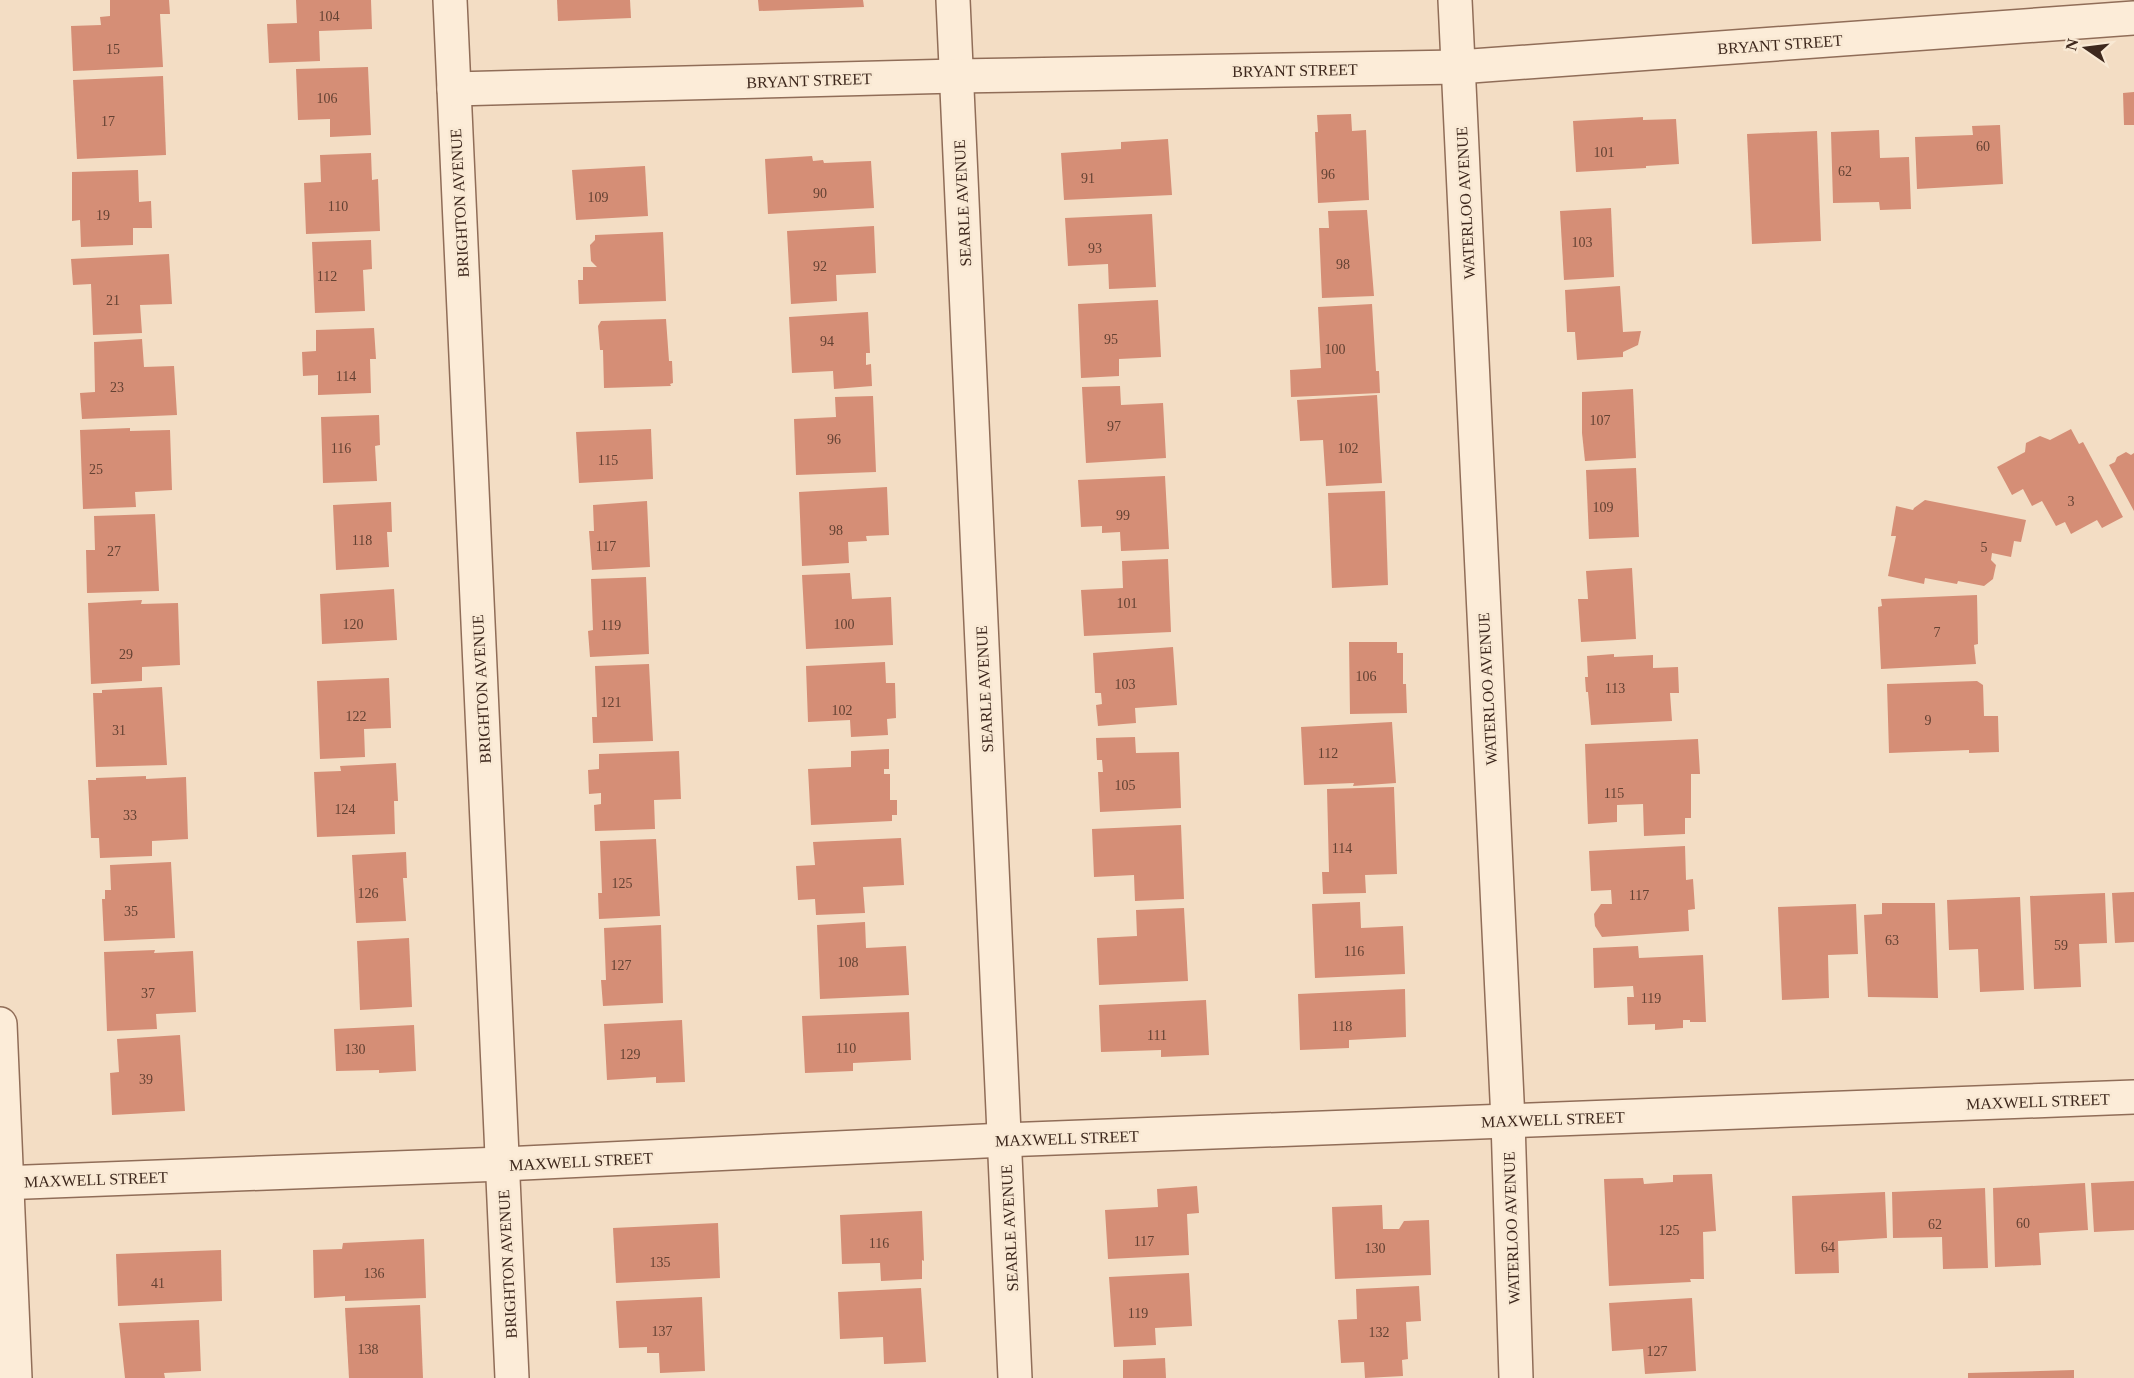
<svg xmlns="http://www.w3.org/2000/svg" width="2134" height="1378" viewBox="0 0 2134 1378" font-family="'Times New Roman',serif">
<style>
.building{fill:#d58e76}
.lines{fill:none;stroke-linecap:round;stroke-linejoin:round}
.street-casing{stroke:#906d58;stroke-width:36}
.street{stroke:#fcecd8;stroke-width:33}
.labels{text-anchor:middle;stroke-width:5;stroke-linejoin:round;paint-order:stroke}
.number-label{font-size:14px;fill:#644233}
.street-label{font-size:16px;fill:#3e281d;stroke:#f9e9d4}
</style>
<rect width="100%" height="100%" fill="#f3ddc4"/>
<g class="building">
<polygon points="110,0 169,0 170,14 160,14 163,67 73,71 71,26 101,25 100,17 110,16"/>
<polygon points="296,0 371,0 372,29 319,31 320,61 269,63 267,24 297,23"/>
<polygon points="557,0 630,0 631,18 558,21"/>
<polygon points="758,0 863,0 864,7 759,11"/>
<polygon points="368,67 371,135 330,137 330,119 298,120 296,69"/>
<polygon points="163,76 166,155 77,159 73,80"/>
<polygon points="2134,92 2134,125 2124,125 2123,93"/>
<polygon points="1351,114 1352,131 1366,130 1369,200 1318,203 1315,132 1318,132 1317,115"/>
<polygon points="1643,117 1643,120 1676,119 1679,164 1646,166 1646,168 1576,172 1573,121"/>
<polygon points="2000,125 2003,184 1917,189 1915,137 1973,135 1972,126"/>
<polygon points="1879,130 1880,158 1909,157 1911,209 1880,210 1879,202 1833,203 1831,132"/>
<polygon points="1817,131 1821,241 1752,244 1747,134"/>
<polygon points="1168,139 1172,195 1064,200 1061,153 1121,149 1121,142"/>
<polygon points="371,153 372,180 378,179 380,231 306,234 304,183 321,182 320,155"/>
<polygon points="812,156 813,161 823,160 824,163 871,161 874,208 768,214 765,159"/>
<polygon points="645,166 648,216 576,220 572,170"/>
<polygon points="138,170 139,202 151,201 152,228 133,228 133,245 81,247 80,220 72,221 72,172"/>
<polygon points="1611,208 1614,277 1564,280 1560,211"/>
<polygon points="1367,210 1374,296 1322,298 1319,228 1329,228 1328,211"/>
<polygon points="1152,214 1156,287 1109,289 1108,264 1068,266 1065,218"/>
<polygon points="874,226 876,273 836,275 837,301 791,304 787,231"/>
<polygon points="663,232 666,301 579,304 578,280 583,280 583,267 597,267 591,261 590,245 595,240 595,235"/>
<polygon points="371,240 372,269 363,270 365,311 315,313 312,242"/>
<polygon points="169,254 172,304 140,305 142,333 93,335 91,284 73,285 71,259"/>
<polygon points="1620,286 1623,332 1641,331 1638,345 1623,352 1623,357 1577,360 1575,332 1567,332 1565,290"/>
<polygon points="1158,300 1161,357 1119,359 1119,376 1081,378 1078,304"/>
<polygon points="1372,304 1376,371 1379,371 1380,393 1291,397 1290,370 1321,368 1318,307"/>
<polygon points="868,312 870,353 866,353 866,365 871,364 872,386 834,389 833,371 792,373 789,317"/>
<polygon points="666,319 669,361 672,361 673,383 670,384 671,386 604,388 603,350 600,350 598,326 601,321"/>
<polygon points="374,328 376,359 370,359 371,393 318,395 318,375 303,376 302,352 316,351 316,330"/>
<polygon points="142,339 144,367 174,366 177,415 82,419 80,393 95,392 94,342"/>
<polygon points="1120,386 1121,405 1163,403 1166,458 1086,463 1082,387"/>
<polygon points="1633,389 1636,458 1585,461 1582,433 1582,392"/>
<polygon points="1377,395 1382,483 1326,486 1323,440 1300,441 1297,400"/>
<polygon points="873,396 876,472 796,475 794,419 836,417 835,397"/>
<polygon points="379,415 380,445 375,446 377,481 323,483 321,417"/>
<polygon points="130,428 130,431 170,430 172,490 135,492 136,507 83,509 80,430"/>
<polygon points="651,429 653,479 579,483 576,432"/>
<polygon points="2071,429 2079,444 2083,442 2123,517 2102,528 2097,520 2071,534 2065,522 2056,526 2042,501 2032,506 2023,489 2012,495 1997,467 2025,452 2026,443 2040,436 2050,440"/>
<polygon points="2126,452 2131,455 2134,453 2134,511 2109,465 2115,462 2117,457"/>
<polygon points="1636,468 1639,537 1589,539 1586,470"/>
<polygon points="1165,476 1169,549 1121,551 1120,532 1102,533 1102,526 1081,527 1078,480"/>
<polygon points="887,487 889,535 866,536 867,541 848,542 849,563 802,566 799,492"/>
<polygon points="1385,491 1388,585 1332,588 1328,493"/>
<polygon points="1925,500 2026,520 2021,542 2014,541 2011,557 1992,553 1991,560 1996,565 1993,579 1984,586 1958,581 1957,584 1925,578 1924,584 1888,576 1896,536 1891,536 1896,506 1913,510 1914,508"/>
<polygon points="647,501 650,567 592,570 589,531 594,531 593,505"/>
<polygon points="391,502 392,532 387,532 389,567 336,570 333,505"/>
<polygon points="155,514 159,591 87,593 86,550 95,550 94,516"/>
<polygon points="1168,559 1171,632 1084,636 1081,590 1123,588 1122,561"/>
<polygon points="1632,568 1636,639 1581,642 1578,599 1588,599 1586,571"/>
<polygon points="850,573 852,599 891,597 893,645 806,649 802,575"/>
<polygon points="646,577 649,654 590,657 588,631 593,630 591,579"/>
<polygon points="394,589 397,640 322,644 320,594"/>
<polygon points="1977,595 1978,644 1974,645 1976,664 1881,669 1878,607 1882,606 1881,599"/>
<polygon points="142,600 141,604 178,603 180,665 142,667 142,681 91,684 88,603"/>
<polygon points="1349,642 1397,642 1397,653 1403,653 1403,684 1406,684 1407,713 1350,714"/>
<polygon points="1173,647 1177,705 1135,708 1136,723 1098,726 1096,705 1102,704 1101,693 1095,693 1093,653"/>
<polygon points="1614,654 1614,657 1653,655 1653,668 1678,667 1679,693 1670,693 1672,721 1591,725 1588,692 1586,692 1585,677 1588,677 1587,656"/>
<polygon points="885,662 886,683 895,683 896,718 887,719 888,735 851,737 850,720 808,722 806,666"/>
<polygon points="649,664 653,741 593,743 592,717 597,717 595,666"/>
<polygon points="389,678 391,728 364,729 365,757 320,759 317,681"/>
<polygon points="1977,681 1983,685 1984,716 1998,716 1999,752 1969,753 1969,750 1889,753 1887,684"/>
<polygon points="162,687 167,765 96,767 93,693 102,693 102,690"/>
<polygon points="1392,722 1396,783 1353,786 1354,783 1304,785 1301,727"/>
<polygon points="1135,737 1136,753 1179,752 1181,808 1100,812 1098,772 1103,772 1102,760 1097,760 1096,738"/>
<polygon points="1698,739 1700,774 1691,774 1691,818 1685,818 1685,834 1644,836 1643,804 1617,805 1617,822 1588,824 1585,744"/>
<polygon points="889,749 889,769 884,769 884,774 890,774 890,800 897,800 897,815 892,815 892,821 811,825 808,769 851,767 851,751"/>
<polygon points="679,751 681,799 654,800 655,829 595,831 594,805 601,804 601,793 589,794 588,770 599,769 599,754"/>
<polygon points="396,763 398,801 394,801 395,834 317,837 314,772 341,771 340,766"/>
<polygon points="146,776 146,779 186,777 188,839 152,841 152,856 100,858 99,838 91,838 88,780 96,780 96,778"/>
<polygon points="1394,787 1397,874 1365,875 1366,893 1323,894 1322,872 1329,872 1327,789"/>
<polygon points="1181,825 1184,899 1135,901 1134,875 1094,877 1092,829"/>
<polygon points="901,838 904,885 863,887 865,913 816,915 815,899 798,900 796,866 815,865 813,842"/>
<polygon points="656,839 660,916 599,919 598,893 602,893 600,841"/>
<polygon points="1685,846 1686,880 1693,879 1695,909 1688,910 1689,931 1602,937 1595,926 1594,914 1601,904 1612,904 1611,890 1591,891 1589,851"/>
<polygon points="406,852 407,878 403,878 406,921 356,923 352,855"/>
<polygon points="171,862 175,938 104,941 102,899 105,899 105,890 111,890 110,865"/>
<polygon points="2134,892 2134,942 2115,943 2112,893"/>
<polygon points="2105,893 2107,943 2079,944 2081,987 2034,989 2030,896"/>
<polygon points="2020,897 2024,990 1980,992 1978,949 1949,950 1947,900"/>
<polygon points="1360,902 1361,928 1403,926 1405,974 1315,978 1312,904"/>
<polygon points="1882,903 1935,903 1938,998 1868,997 1864,915 1882,914"/>
<polygon points="1856,904 1858,954 1828,955 1829,998 1782,1000 1778,907"/>
<polygon points="1184,908 1188,981 1099,985 1097,938 1137,936 1136,910"/>
<polygon points="865,922 866,948 906,946 909,995 820,999 817,925"/>
<polygon points="661,925 663,1003 603,1006 601,980 606,980 604,928"/>
<polygon points="409,938 412,1007 360,1010 357,941"/>
<polygon points="1638,946 1639,958 1703,955 1706,1022 1690,1022 1690,1020 1683,1020 1683,1028 1655,1030 1655,1024 1628,1025 1627,997 1634,997 1633,986 1594,988 1593,948"/>
<polygon points="155,950 154,953 193,951 196,1012 156,1014 157,1029 107,1031 104,952"/>
<polygon points="1405,989 1406,1037 1349,1040 1349,1048 1300,1050 1298,994"/>
<polygon points="1206,1000 1209,1055 1161,1057 1161,1050 1101,1052 1099,1005"/>
<polygon points="909,1012 911,1060 853,1063 853,1071 805,1073 802,1016"/>
<polygon points="682,1020 685,1082 656,1083 656,1077 607,1080 604,1024"/>
<polygon points="414,1025 416,1071 379,1073 379,1070 336,1071 334,1029"/>
<polygon points="180,1035 185,1111 112,1115 110,1073 119,1072 117,1039"/>
<polygon points="1712,1174 1716,1231 1703,1232 1704,1279 1690,1279 1691,1282 1609,1286 1604,1179 1643,1178 1644,1184 1673,1182 1673,1175"/>
<polygon points="2134,1181 2134,1230 2094,1232 2091,1183"/>
<polygon points="2085,1183 2088,1230 2039,1233 2041,1265 1995,1267 1993,1188"/>
<polygon points="1197,1186 1199,1213 1187,1214 1189,1255 1108,1259 1105,1210 1158,1207 1157,1189"/>
<polygon points="1985,1188 1988,1268 1943,1269 1942,1237 1893,1238 1892,1192"/>
<polygon points="1885,1192 1887,1238 1838,1241 1839,1273 1795,1274 1792,1196"/>
<polygon points="1382,1205 1383,1229 1399,1229 1404,1221 1429,1220 1431,1275 1335,1279 1332,1207"/>
<polygon points="922,1211 924,1261 922,1260 922,1279 881,1281 880,1263 842,1264 840,1215"/>
<polygon points="718,1223 720,1278 616,1283 613,1228"/>
<polygon points="424,1239 426,1298 345,1301 345,1296 314,1298 313,1250 342,1249 343,1243"/>
<polygon points="221,1250 222,1301 118,1306 116,1254"/>
<polygon points="1189,1273 1192,1326 1155,1328 1156,1345 1114,1347 1109,1277"/>
<polygon points="1419,1286 1421,1321 1406,1322 1408,1359 1402,1360 1403,1376 1365,1378 1364,1362 1341,1363 1338,1320 1357,1319 1356,1289"/>
<polygon points="921,1288 926,1362 884,1364 883,1337 840,1339 838,1292"/>
<polygon points="702,1297 705,1371 660,1373 659,1353 647,1353 647,1347 619,1348 616,1301"/>
<polygon points="1692,1298 1696,1371 1645,1374 1643,1349 1612,1351 1609,1303"/>
<polygon points="420,1305 423,1378 349,1378 345,1308"/>
<polygon points="199,1320 201,1371 164,1373 165,1378 125,1378 119,1323"/>
<polygon points="1165,1358 1166,1378 1123,1378 1123,1360"/>
<polygon points="2074,1370 2074,1378 1968,1378 1968,1373"/>
</g>
<g class="lines">
<defs>
<g id="street">
<polyline points="450,0 512,1378"/>
<polyline points="953,0 1015,1378"/>
<polyline points="1455,0 1508,1121 1516,1378"/>
<polyline points="454,89 956,76 1458,67 2134,18"/>
<polyline points="0,1024 15,1378"/>
<polyline points="0,1183 502,1164 1005,1140 2134,1097"/>
</g>
</defs>
<use href="#street" class="street-casing"/>
<use href="#street" class="street"/>
</g>
<g class="labels">
<g class="number-label">
<text x="329" y="21">104</text>
<text x="113" y="54">15</text>
<text x="327" y="103">106</text>
<text x="108" y="126">17</text>
<text x="1983" y="151">60</text>
<text x="1604" y="157">101</text>
<text x="1845" y="176">62</text>
<text x="1328" y="179">96</text>
<text x="1088" y="183">91</text>
<text x="820" y="198">90</text>
<text x="598" y="202">109</text>
<text x="338" y="211">110</text>
<text x="103" y="220">19</text>
<text x="1582" y="247">103</text>
<text x="1095" y="253">93</text>
<text x="1343" y="269">98</text>
<text x="820" y="271">92</text>
<text x="327" y="281">112</text>
<text x="113" y="305">21</text>
<text x="1111" y="344">95</text>
<text x="827" y="346">94</text>
<text x="1335" y="354">100</text>
<text x="346" y="381">114</text>
<text x="117" y="392">23</text>
<text x="1600" y="425">107</text>
<text x="1114" y="431">97</text>
<text x="834" y="444">96</text>
<text x="341" y="453">116</text>
<text x="1348" y="453">102</text>
<text x="608" y="465">115</text>
<text x="96" y="474">25</text>
<text x="2071" y="506">3</text>
<text x="1603" y="512">109</text>
<text x="1123" y="520">99</text>
<text x="836" y="535">98</text>
<text x="362" y="545">118</text>
<text x="606" y="551">117</text>
<text x="1984" y="552">5</text>
<text x="114" y="556">27</text>
<text x="1127" y="608">101</text>
<text x="353" y="629">120</text>
<text x="844" y="629">100</text>
<text x="611" y="630">119</text>
<text x="1937" y="637">7</text>
<text x="126" y="659">29</text>
<text x="1366" y="681">106</text>
<text x="1125" y="689">103</text>
<text x="1615" y="693">113</text>
<text x="611" y="707">121</text>
<text x="842" y="715">102</text>
<text x="356" y="721">122</text>
<text x="1928" y="725">9</text>
<text x="119" y="735">31</text>
<text x="1328" y="758">112</text>
<text x="1125" y="790">105</text>
<text x="1614" y="798">115</text>
<text x="345" y="814">124</text>
<text x="130" y="820">33</text>
<text x="1342" y="853">114</text>
<text x="622" y="888">125</text>
<text x="368" y="898">126</text>
<text x="1639" y="900">117</text>
<text x="131" y="916">35</text>
<text x="1892" y="945">63</text>
<text x="2061" y="950">59</text>
<text x="1354" y="956">116</text>
<text x="848" y="967">108</text>
<text x="621" y="970">127</text>
<text x="148" y="998">37</text>
<text x="1651" y="1003">119</text>
<text x="1342" y="1031">118</text>
<text x="1157" y="1040">111</text>
<text x="846" y="1053">110</text>
<text x="355" y="1054">130</text>
<text x="630" y="1059">129</text>
<text x="146" y="1084">39</text>
<text x="2023" y="1228">60</text>
<text x="1935" y="1229">62</text>
<text x="1669" y="1235">125</text>
<text x="1144" y="1246">117</text>
<text x="879" y="1248">116</text>
<text x="1828" y="1252">64</text>
<text x="1375" y="1253">130</text>
<text x="660" y="1267">135</text>
<text x="374" y="1278">136</text>
<text x="158" y="1288">41</text>
<text x="1138" y="1318">119</text>
<text x="662" y="1336">137</text>
<text x="1379" y="1337">132</text>
<text x="368" y="1354">138</text>
<text x="1657" y="1356">127</text>
</g>
<g class="street-label">
<text transform="translate(1780 44) rotate(-4)" y="6">BRYANT STREET</text>
<text transform="translate(1295 70) rotate(-1)" y="6">BRYANT STREET</text>
<text transform="translate(809 80) rotate(-2)" y="6">BRYANT STREET</text>
<text transform="translate(459 203) rotate(-93)" y="6">BRIGHTON AVENUE</text>
<text transform="translate(962 203) rotate(-93)" y="6">SEARLE AVENUE</text>
<text transform="translate(1465 203) rotate(-93)" y="6">WATERLOO AVENUE</text>
<text transform="translate(481 689) rotate(-93)" y="6">BRIGHTON AVENUE</text>
<text transform="translate(984 689) rotate(-93)" y="6">SEARLE AVENUE</text>
<text transform="translate(1487 689) rotate(-93)" y="6">WATERLOO AVENUE</text>
<text transform="translate(2038 1101) rotate(-2)" y="6">MAXWELL STREET</text>
<text transform="translate(1553 1119) rotate(-2)" y="6">MAXWELL STREET</text>
<text transform="translate(1067 1138) rotate(-2)" y="6">MAXWELL STREET</text>
<text transform="translate(581 1161) rotate(-3)" y="6">MAXWELL STREET</text>
<text transform="translate(96 1179) rotate(-2)" y="6">MAXWELL STREET</text>
<text transform="translate(1009 1228) rotate(-93)" y="6">SEARLE AVENUE</text>
<text transform="translate(1511 1228) rotate(-92)" y="6">WATERLOO AVENUE</text>
<text transform="translate(507 1264) rotate(-93)" y="6">BRIGHTON AVENUE</text>
</g>
</g>
<g transform="translate(2086 48) rotate(284)" stroke="#f9e9d4" stroke-width="4.5" paint-order="stroke">
<path d="M0-4.5L10 22L0 15L-10 22Z" fill="#3e281d"/>
<text y="-9" font-size="16" font-weight="bold" text-anchor="middle" fill="#3e281d">N</text>
</g>
</svg>
